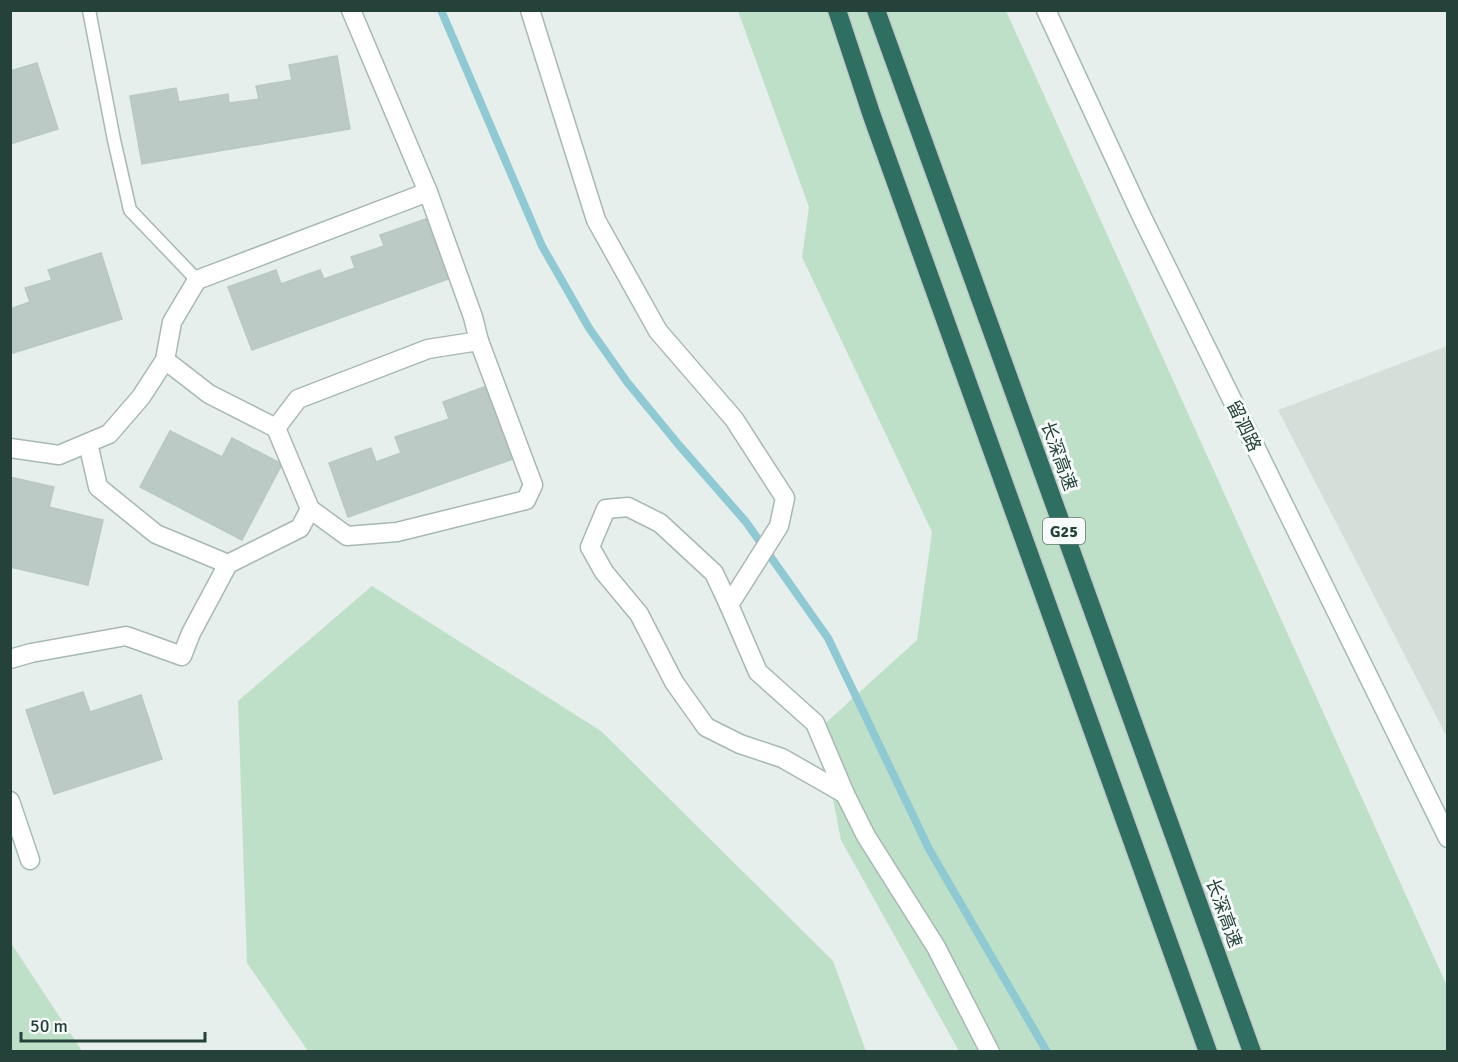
<svg xmlns="http://www.w3.org/2000/svg" width="1458" height="1062" viewBox="0 0 1458 1062" font-family="Signika,'Noto Sans SC',sans-serif">
<style>
.built{fill:#d4dfda}
.green{fill:#bfe0c8}
.lines{fill:none;stroke-linecap:round;stroke-linejoin:round}
.stream{stroke:#8ec9d4;stroke-width:8}
.building{fill:#bbcac4;stroke:#b8c9c2;stroke-width:1.5}
.lane-casing{stroke:#a8b8b2;stroke-width:15}
.street-casing{stroke:#a8b8b2;stroke-width:21}
.secondary-casing{stroke:#a4bbb3;stroke-width:21}
.highway-casing{stroke:#c2cac8;stroke-width:21}
.lane{stroke:#fff;stroke-width:12}
.street{stroke:#fff;stroke-width:18}
.secondary{stroke:#fff;stroke-width:18}
.highway{stroke:#2f6f62;stroke-width:18}
.labels{text-anchor:middle;stroke-width:6;stroke-linejoin:round;paint-order:stroke}
.shield{fill:#f7fbf9;stroke:#637a73;stroke-width:1.5}
.shield-label{font-size:16px;font-weight:bold;fill:#24423a}
.street-label{font-size:18px;fill:#24423a;stroke:#f7fbf9}
</style>
<rect width="100%" height="100%" fill="#e6efeb"/>
<polygon class="built" points="1447,346 1447,737 1278,410"/>
<g class="green">
<polygon points="738,11 1006,11 1447,986 1447,1051 959,1051 841,840 819,729 917,640 932,532 802,257 809,207"/>
<polygon points="372,586 601,731 833,961 866,1051 308,1051 247,963 238,701"/>
<polygon points="10,943 11,943 82,1051 11,1051"/>
</g>
<g class="lines">
<polyline class="stream" points="441,10 542,246 589,328 627,382 678,444 746,522 828,638 929,849 1047,1052"/>
</g>
<g class="building">
<polygon points="337,56 350,129 142,164 130,96 176,88 179,102 228,94 229,103 259,99 256,86 292,80 289,65"/>
<polygon points="37,63 58,129 10,144 10,71"/>
<polygon points="426,219 448,279 252,350 228,287 276,270 281,284 320,270 324,279 355,268 351,257 384,246 380,235"/>
<polygon points="101,253 122,319 10,354 10,309 30,302 25,288 52,280 48,270"/>
<polygon points="487,386 513,459 348,517 329,463 371,448 376,462 401,453 395,437 449,419 443,402"/>
<polygon points="170,431 222,457 232,438 282,464 242,540 140,487"/>
<polygon points="10,477 54,487 49,507 103,520 88,585 10,567"/>
<polygon points="83,692 90,712 141,695 162,759 54,794 26,710"/>
</g>
<g class="lines">
<defs>
<polyline id="lane" points="89,10 114,140 130,210 197,280"/>
<g id="street">
<polyline points="530,10 596,220 658,331 734,419 785,498 779,526 729,605 758,672 815,723 845,794 866,836 936,947 990,1052"/>
<polyline points="276,428 298,399 428,349 479,341 473,317 428,192"/>
<polyline points="88,443 98,487 156,534 228,564"/>
<polyline points="10,448 59,455 109,434 141,397 165,360 172,322 197,280 428,192 351,10"/>
<polyline points="310,509 347,536 397,532 526,500 533,485 479,341"/>
<polyline points="729,605 714,573 660,523 628,507 606,509 590,547 604,572 639,614 674,682 706,727 740,744 782,758 845,794"/>
<polyline points="10,659 31,653 126,636 182,656 191,633 228,564 300,528 310,509 276,428 209,394 165,360"/>
</g>
<g id="secondary">
<polyline points="1046,10 1141,215 1448,838"/>
<polyline points="10,801 30,860"/>
</g>
<g id="highway">
<polyline points="837,10 872,116 1208,1052"/>
<polyline points="876,10 1252,1052"/>
</g>
</defs>
<use href="#lane" class="lane-casing"/>
<use href="#street" class="street-casing"/>
<use href="#secondary" class="secondary-casing"/>
<use href="#highway" class="highway-casing"/>
<use href="#lane" class="lane"/>
<use href="#street" class="street"/>
<use href="#secondary" class="secondary"/>
<use href="#highway" class="highway"/>
</g>
<g class="labels">
<rect class="shield" x="1043" y="518" width="42" height="26" rx="4.5"/>
<g class="shield-label">
<text x="1064" y="537">G25</text>
</g>
<g class="street-label">
<text transform="translate(1244 426) rotate(64)" y="6">留泗路</text>
<text transform="translate(1059 456) rotate(70)" y="6">长深高速</text>
<text transform="translate(1224 913) rotate(70)" y="6">长深高速</text>
</g>
</g>
<rect width="1458" height="1062" fill="none" stroke="#24423a" stroke-width="24"/>
<path d="M21 1032v9h184v-9" fill="none" stroke="#24423a" stroke-width="3"/>
<text x="30" y="1032" font-size="18" fill="#24423a" stroke="#f7fbf9" stroke-width="4.5" paint-order="stroke">50 m</text>
</svg>
